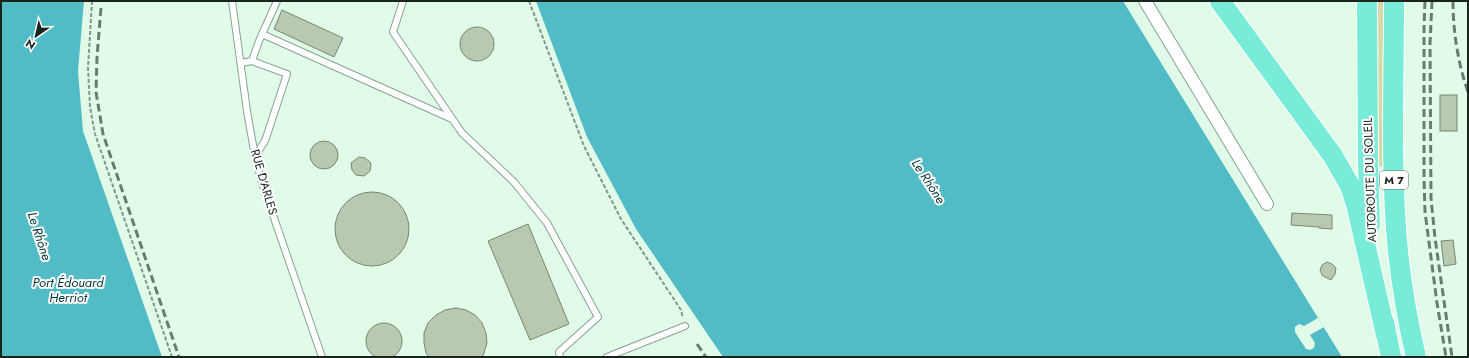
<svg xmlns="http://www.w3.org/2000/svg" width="1469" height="358" viewBox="0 0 1469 358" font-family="Jost,sans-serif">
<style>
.green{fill:#d6d8a5}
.water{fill:#51bcc5}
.pier{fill:#e0fce9}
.building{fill:#b9c9b0;stroke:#79876f}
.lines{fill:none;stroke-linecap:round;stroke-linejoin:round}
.service-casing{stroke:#89a291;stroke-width:8}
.minor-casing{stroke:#89a291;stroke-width:14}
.trunk-casing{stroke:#fff;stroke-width:22}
.path{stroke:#829689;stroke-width:2;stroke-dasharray:4 2;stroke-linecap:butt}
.service{stroke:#fff;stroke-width:6}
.minor{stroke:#fff;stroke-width:12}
.trunk{stroke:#78ecd8;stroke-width:20}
.rail{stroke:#6a7c70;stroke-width:3;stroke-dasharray:8 4;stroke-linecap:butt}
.labels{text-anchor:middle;stroke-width:4;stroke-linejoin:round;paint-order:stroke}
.shield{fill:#fff;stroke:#5e6661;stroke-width:1}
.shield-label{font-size:11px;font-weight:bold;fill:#19241d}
.street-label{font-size:12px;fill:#19241d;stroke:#fff}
.water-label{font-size:13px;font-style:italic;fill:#003437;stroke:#fff}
</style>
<rect width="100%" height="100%" fill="#e0fce9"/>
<polygon class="green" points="1377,1 1383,1 1383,167 1378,166"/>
<g class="water">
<polygon points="1,1 84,1 78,71 83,131 162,357 1,357"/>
<polygon points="536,1 1123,1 1342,357 723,357 636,229 587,137"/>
</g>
<polygon class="pier" points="1318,318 1324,327 1310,335 1315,343 1314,348 1310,350 1306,349 1295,332 1295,327 1299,324 1304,326"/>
<g class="building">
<polygon points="282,10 343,38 334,57 274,29"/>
<circle cx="477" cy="44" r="17"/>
<rect x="1440" y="95" width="17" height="36"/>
<circle cx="324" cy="155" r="14"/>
<polygon points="359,157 365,158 370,162 371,165 370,171 364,176 356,175 352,170 351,163"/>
<circle cx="372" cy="229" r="37"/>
<polygon points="1292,213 1332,215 1332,229 1319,228 1319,227 1291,225"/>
<polygon points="528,224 569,324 530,340 488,241"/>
<polygon points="1453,240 1456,264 1444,266 1441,241"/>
<polygon points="1327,262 1332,264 1336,268 1335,274 1331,280 1323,276 1320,271 1322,265"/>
<polygon points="456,308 466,310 475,315 482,323 486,333 487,343 484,353 482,357 429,357 426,353 424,343 424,333 428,323 436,315 445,310"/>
<circle cx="384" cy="341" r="18"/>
</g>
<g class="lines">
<defs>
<g id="service">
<polyline points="232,1 247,111 255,156 263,186 322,357"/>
<polyline points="403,1 393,32 462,133 514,182 547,223 598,317 559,352 560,357"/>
<polyline points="262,34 452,119"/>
<polyline points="252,61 259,41 277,1"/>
<polyline points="241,63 252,61 287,74 265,141 255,156"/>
<polyline points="607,357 685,326"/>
</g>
<polyline id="minor" points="1145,1 1267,204"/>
<g id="trunk">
<polyline points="1220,1 1333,156 1350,186 1356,204 1386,335"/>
<polyline points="1367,1 1368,163 1370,225"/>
<path d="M1394 1C1394 85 1390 169 1398 252 1402 288 1408 323 1416 357"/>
<polyline points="1384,322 1391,357"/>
</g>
</defs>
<use href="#service" class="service-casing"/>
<use href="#minor" class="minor-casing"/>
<use href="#trunk" class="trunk-casing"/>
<g class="path">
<polyline points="92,1 88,68 90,107 95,134 172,357"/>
<polyline points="529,1 584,146 621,219 681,310 683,318"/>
</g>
<use href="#service" class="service"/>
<use href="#minor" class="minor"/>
<use href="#trunk" class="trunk"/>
<g class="rail">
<polyline points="1425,1 1424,28 1424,177 1425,212 1437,303 1446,357"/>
<polyline points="1432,1 1430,44 1431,198 1435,238 1452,357"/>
<path d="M1453 1C1453 32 1458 63 1468 92"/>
<polyline points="101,8 97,57 96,92 103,134 179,357"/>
<polyline points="697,344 706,357"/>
</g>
</g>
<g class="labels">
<rect class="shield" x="1380" y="171" width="28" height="18" rx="3"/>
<g class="shield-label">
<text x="1394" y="184">M 7</text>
</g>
<g class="street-label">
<text transform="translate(1370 180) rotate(-92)" y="4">AUTOROUTE DU SOLEIL</text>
<text transform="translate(264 182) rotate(74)" y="4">RUE D'ARLES</text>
</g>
<g class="water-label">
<text transform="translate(929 181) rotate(57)" y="5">Le Rhône</text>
<text transform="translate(40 236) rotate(72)" y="5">Le Rhône</text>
<text x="68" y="287">Port Édouard<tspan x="68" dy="15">Herriot</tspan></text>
</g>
</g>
<rect width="1469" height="358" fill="none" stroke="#19241d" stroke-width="4"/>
<g transform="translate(36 36) rotate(214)" stroke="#ffffff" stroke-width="3" paint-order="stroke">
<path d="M0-3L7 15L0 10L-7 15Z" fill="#19241d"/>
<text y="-6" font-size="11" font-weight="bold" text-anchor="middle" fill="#19241d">N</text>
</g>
</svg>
